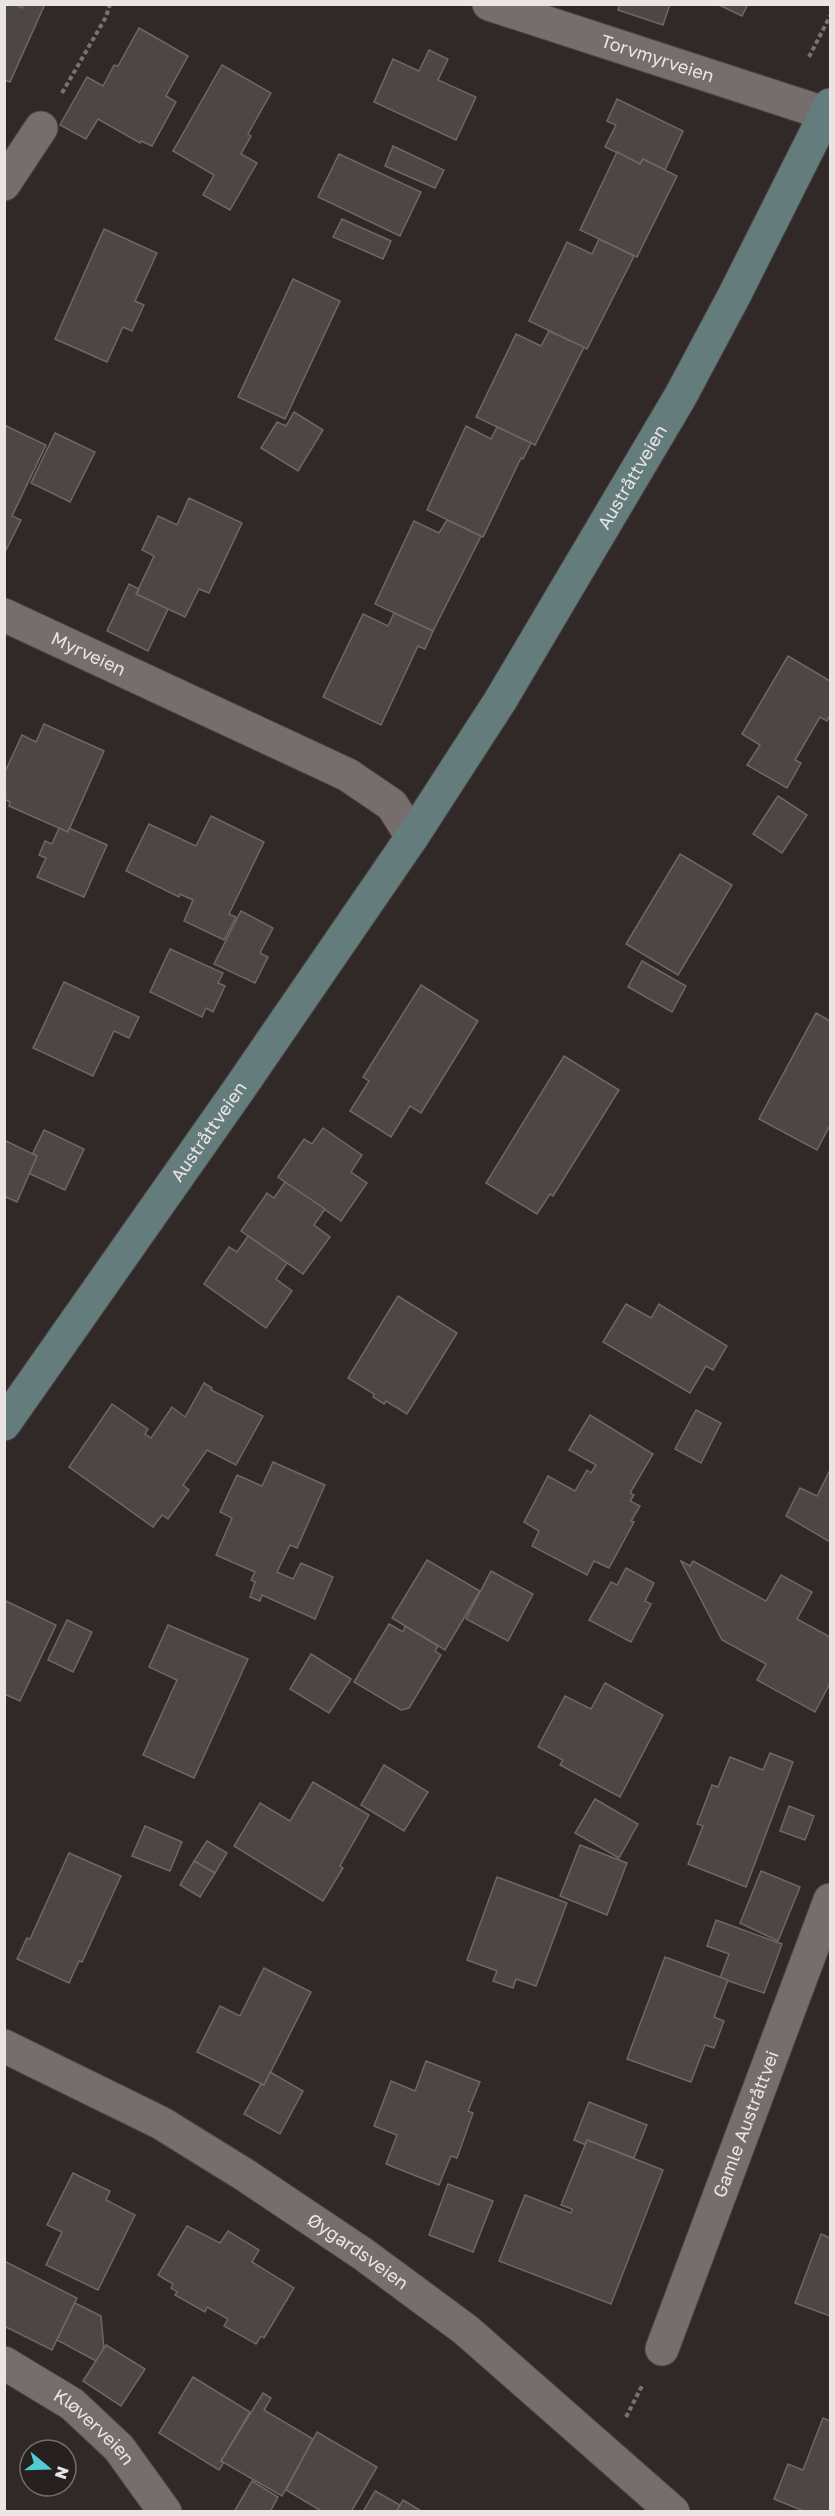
<svg xmlns="http://www.w3.org/2000/svg" width="835" height="2516" viewBox="0 0 835 2516" font-family="'Golos Text',sans-serif">
<style>
.building{fill:#4d4644;stroke:#6f6765;stroke-width:1.5}
.lines{fill:none;stroke-linecap:round;stroke-linejoin:round}
.minor-casing{stroke:#4a4543;stroke-width:35}
.tertiary-casing{stroke:#4a4543;stroke-width:35}
.secondary-casing{stroke:#4a4543;stroke-width:35}
.path{stroke:#787271;stroke-width:4;stroke-dasharray:4.5 3;stroke-linecap:butt}
.minor{stroke:#766e6c;stroke-width:33}
.tertiary{stroke:#766e6c;stroke-width:33}
.secondary{stroke:#647c7c;stroke-width:33}
.labels{text-anchor:middle;stroke-width:6;stroke-linejoin:round;paint-order:stroke}
.street-label{font-size:18px;fill:#e9e5e4;stroke:#26201e}
</style>
<rect width="100%" height="100%" fill="#302928"/>
<g class="building">
<polygon points="4,4 14,4 22,8 24,4 45,4 10,82 4,80"/>
<polygon points="620,4 670,4 663,25 618,10"/>
<polygon points="717,4 748,4 742,16"/>
<polygon points="139,28 188,56 166,96 176,102 152,146 141,141 140,143 98,119 86,139 60,125 87,77 103,86 114,65 118,66"/>
<polygon points="429,50 448,59 438,80 476,97 456,140 374,102 393,59 419,71"/>
<polygon points="222,65 271,93 248,134 251,136 241,154 257,163 230,210 203,195 214,175 173,151"/>
<polygon points="617,99 683,131 665,170 643,159 640,164 605,147 616,125 607,121"/>
<polygon points="393,146 444,170 435,188 385,166"/>
<polygon points="617,152 640,164 643,159 677,176 637,257 580,230"/>
<polygon points="339,154 421,192 400,236 318,197"/>
<polygon points="342,219 391,241 383,259 333,237"/>
<polygon points="104,229 157,253 135,301 144,305 132,331 123,327 107,362 55,339"/>
<polygon points="599,239 634,256 587,349 529,321 567,242 592,254"/>
<polygon points="293,279 340,301 285,419 238,397"/>
<polygon points="549,331 584,347 535,445 476,417 516,334 541,346"/>
<polygon points="294,412 323,430 298,471 261,448 277,422 286,426"/>
<polygon points="4,425 46,445 12,516 21,520 4,554"/>
<polygon points="466,426 491,439 497,427 531,443 523,459 521,458 483,537 427,510"/>
<polygon points="55,433 95,452 70,502 31,483"/>
<polygon points="189,498 242,523 209,593 199,589 185,617 136,594 154,556 142,550 158,516 177,525"/>
<polygon points="447,520 481,536 433,631 375,604 414,521 439,533"/>
<polygon points="129,584 139,589 136,594 168,609 148,651 107,631"/>
<polygon points="394,613 433,631 425,649 418,646 381,725 323,697 363,614 388,626"/>
<polygon points="788,656 830,681 830,715 827,721 820,717 795,760 801,763 787,788 747,765 760,745 742,734"/>
<polygon points="44,724 104,751 68,832 9,806 10,802 4,799 4,774 22,735 36,742"/>
<polygon points="778,796 807,815 782,853 753,834"/>
<polygon points="211,816 264,842 229,914 236,917 224,940 184,921 193,900 180,894 179,897 126,871 149,824 196,846"/>
<polygon points="59,828 68,832 69,828 107,845 84,897 37,877 46,858 39,855 45,841 52,844"/>
<polygon points="680,854 732,885 678,975 626,944"/>
<polygon points="241,911 273,928 260,953 268,957 255,983 214,964"/>
<polygon points="170,949 223,973 218,983 225,986 213,1012 206,1008 202,1017 150,992"/>
<polygon points="642,961 686,986 672,1012 628,987"/>
<polygon points="64,982 139,1017 129,1038 114,1031 93,1076 33,1048"/>
<polygon points="421,985 478,1021 421,1113 410,1106 391,1137 350,1111 369,1081 363,1077"/>
<polygon points="816,1013 830,1021 830,1125 817,1150 759,1119"/>
<polygon points="564,1056 619,1090 553,1196 550,1194 537,1214 486,1183"/>
<polygon points="323,1128 362,1155 351,1172 367,1183 341,1221 278,1177 304,1139 312,1144"/>
<polygon points="44,1130 84,1149 65,1190 28,1173 37,1156 33,1153"/>
<polygon points="4,1140 37,1156 17,1202 6,1197 4,1199"/>
<polygon points="285,1182 325,1209 314,1225 330,1237 303,1274 241,1231 267,1193 274,1198"/>
<polygon points="248,1236 287,1263 276,1279 292,1291 266,1328 204,1284 229,1247 237,1252"/>
<polygon points="398,1296 457,1333 407,1414 386,1401 384,1404 373,1397 374,1394 348,1378"/>
<polygon points="626,1304 651,1318 659,1304 727,1346 713,1370 706,1366 690,1393 603,1342"/>
<polygon points="204,1383 212,1388 211,1390 263,1416 236,1465 207,1450 183,1485 189,1490 168,1519 162,1515 153,1527 69,1467 112,1404 148,1429 145,1434 151,1438 172,1407 185,1417"/>
<polygon points="696,1410 721,1423 701,1463 675,1449"/>
<polygon points="590,1415 653,1454 630,1493 634,1495 630,1501 640,1506 631,1521 634,1522 609,1568 594,1561 587,1575 532,1546 539,1531 524,1522 548,1476 575,1491 587,1470 591,1473 596,1465 569,1450"/>
<polygon points="273,1462 325,1485 297,1548 290,1545 277,1572 293,1579 301,1563 333,1577 315,1619 262,1595 260,1601 250,1597 255,1582 251,1580 255,1572 216,1555 232,1518 220,1512 237,1475 262,1486"/>
<polygon points="830,1470 830,1542 786,1516 800,1488 817,1496"/>
<polygon points="427,1560 480,1591 445,1650 392,1618"/>
<polygon points="681,1561 690,1566 693,1561 766,1601 781,1575 812,1592 797,1619 830,1637 830,1683 815,1712 757,1680 766,1664 722,1640"/>
<polygon points="626,1568 654,1583 645,1601 651,1604 631,1642 589,1620 611,1582 617,1585"/>
<polygon points="491,1571 533,1594 508,1641 466,1619"/>
<polygon points="4,1600 56,1625 20,1701 4,1694"/>
<polygon points="67,1620 92,1632 73,1672 48,1660"/>
<polygon points="389,1624 403,1632 405,1626 438,1646 435,1651 441,1655 409,1708 401,1710 354,1682"/>
<polygon points="168,1625 248,1659 194,1778 143,1755 177,1680 149,1667"/>
<polygon points="311,1654 351,1679 329,1713 290,1689"/>
<polygon points="605,1683 663,1715 620,1797 560,1765 563,1760 538,1747 565,1696 591,1709"/>
<polygon points="770,1753 793,1762 746,1887 688,1864 703,1826 697,1824 712,1785 718,1787 730,1757 763,1770"/>
<polygon points="384,1765 428,1792 404,1831 361,1805"/>
<polygon points="313,1782 369,1815 340,1866 343,1868 323,1901 234,1846 260,1803 290,1821"/>
<polygon points="595,1799 638,1824 619,1858 575,1833"/>
<polygon points="789,1806 814,1816 805,1840 780,1831"/>
<polygon points="145,1826 182,1842 170,1871 132,1856"/>
<polygon points="207,1841 227,1853 215,1873 194,1861"/>
<polygon points="580,1845 627,1863 607,1915 560,1896"/>
<polygon points="69,1853 121,1876 82,1962 79,1961 69,1983 17,1959 27,1938 30,1939"/>
<polygon points="194,1861 215,1873 200,1897 180,1885"/>
<polygon points="761,1871 800,1887 778,1941 740,1923"/>
<polygon points="497,1877 567,1903 536,1986 516,1979 513,1988 493,1981 497,1971 467,1960"/>
<polygon points="716,1920 782,1944 764,1993 720,1978 729,1954 707,1946"/>
<polygon points="665,1957 728,1980 714,2017 724,2021 714,2048 705,2045 691,2082 627,2059"/>
<polygon points="264,1968 311,1992 264,2085 197,2052 220,2006 240,2016"/>
<polygon points="426,2061 480,2082 468,2111 473,2113 457,2158 451,2156 439,2185 386,2164 397,2135 374,2126 391,2081 415,2091"/>
<polygon points="270,2072 303,2091 280,2134 244,2114 261,2084 264,2085"/>
<polygon points="589,2102 647,2125 634,2158 587,2140 586,2145 574,2140"/>
<polygon points="587,2140 663,2170 611,2304 499,2261 525,2195 571,2213 572,2209 561,2205"/>
<polygon points="73,2173 110,2191 106,2200 135,2215 98,2290 46,2265 62,2232 47,2225"/>
<polygon points="448,2184 493,2201 473,2252 429,2235"/>
<polygon points="187,2226 220,2243 228,2231 259,2250 252,2262 294,2288 264,2338 261,2336 256,2344 224,2326 228,2319 207,2307 205,2312 175,2295 177,2292 171,2288 173,2284 158,2275"/>
<polygon points="821,2234 830,2238 830,2316 795,2303"/>
<polygon points="4,2261 77,2298 52,2350 4,2326"/>
<polygon points="75,2303 101,2316 104,2349 96,2361 57,2340"/>
<polygon points="106,2345 145,2369 121,2406 83,2381"/>
<polygon points="193,2377 250,2412 221,2461 224,2462 219,2470 159,2433"/>
<polygon points="263,2393 271,2398 264,2410 313,2439 282,2496 221,2461"/>
<polygon points="823,2418 830,2421 830,2512 806,2512 774,2499 788,2464 803,2470"/>
<polygon points="317,2432 377,2467 351,2512 323,2512 286,2490"/>
<polygon points="252,2481 278,2497 270,2512 234,2512"/>
<polygon points="375,2491 400,2505 396,2512 363,2512"/>
<polygon points="403,2500 423,2512 396,2512"/>
</g>
<g class="lines">
<defs>
<g id="minor">
<path id="s1" d="M489 4 827 114"/>
<polyline points="4,184 41,128"/>
<path id="s2" d="M4 615 348 775 392 805 412 837"/>
<path id="s3" d="M662 2349 830 1900"/>
<path id="s4" d="M4 2363 72 2404 119 2448 165 2512"/>
</g>
<g id="tertiary">
<path id="s5" d="M4 2046 161 2123 245 2175 363 2254 466 2330 673 2512"/>
</g>
<g id="secondary">
<path id="s6" d="M4 1424 237 1092 412 837 500 701 680 397 735 294 830 105"/>
</g>
</defs>
<use href="#minor" class="minor-casing"/>
<use href="#tertiary" class="tertiary-casing"/>
<use href="#secondary" class="secondary-casing"/>
<g class="path">
<polyline points="809,57 830,16"/>
<polyline points="62,93 106,17 110,4"/>
<polyline points="626,2417 643,2384"/>
</g>
<use href="#minor" class="minor"/>
<use href="#tertiary" class="tertiary"/>
<use href="#secondary" class="secondary"/>
</g>
<g class="labels">
<g class="street-label">
<text dy="6" stroke="none"><textPath href="#s1" startOffset="177">Torvmyrveien</textPath></text>
<text dy="6" stroke="none"><textPath href="#s6" startOffset="1137">Austråttveien</textPath></text>
<text dy="6" stroke="none"><textPath href="#s2" startOffset="93">Myrveien</textPath></text>
<text dy="6" stroke="none"><textPath href="#s6" startOffset="357">Austråttveien</textPath></text>
<text dy="6" stroke="none"><textPath href="#s3" startOffset="240">Gamle Austråttvei</textPath></text>
<text dy="6" stroke="none"><textPath href="#s5" startOffset="410">Øygardsveien</textPath></text>
<text dy="6" stroke="none"><textPath href="#s4" startOffset="111">Kløverveien</textPath></text>
</g>
</g>
<rect width="835" height="2516" fill="none" stroke="#e9e5e4" stroke-width="12"/>
<g transform="translate(48 2468) rotate(109)"><circle r="28" fill="#26201e" stroke="#746f6d" stroke-width="1.5"/>
<path d="M0-4.5L10 22L0 15L-10 22Z" fill="#51ccd3"/>
<text y="-9" font-size="16" font-weight="bold" text-anchor="middle" fill="#e9e5e4">N</text>
</g>
</svg>
